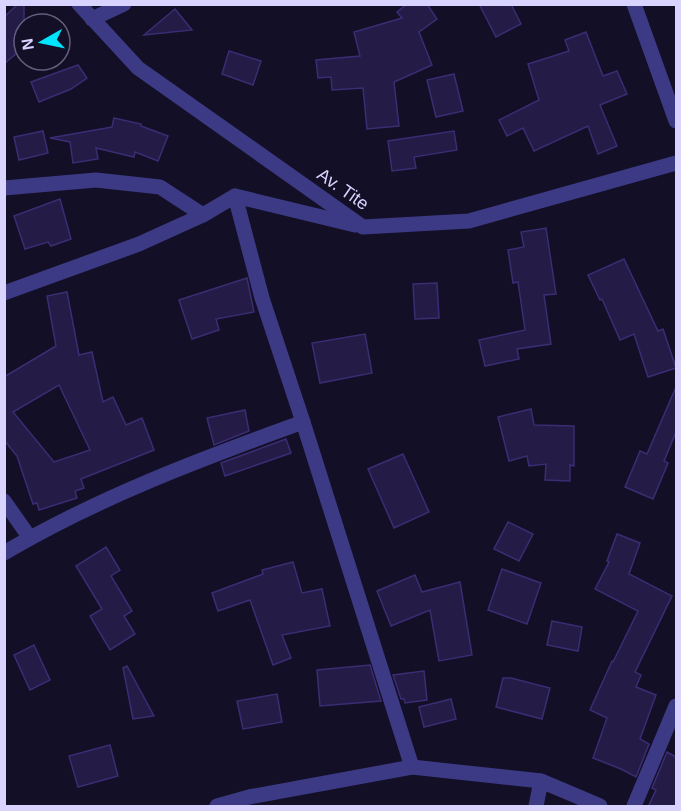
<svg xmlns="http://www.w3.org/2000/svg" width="681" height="811" viewBox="0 0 681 811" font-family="Arial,sans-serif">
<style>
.building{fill:#241b47;stroke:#3b2d73;stroke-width:1.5;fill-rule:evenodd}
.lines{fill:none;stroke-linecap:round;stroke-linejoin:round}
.minor{stroke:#3d3a85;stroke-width:15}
.labels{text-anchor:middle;stroke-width:6;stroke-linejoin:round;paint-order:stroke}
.street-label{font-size:18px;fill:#d9d4ff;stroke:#130f26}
</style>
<rect width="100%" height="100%" fill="#130f26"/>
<g class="building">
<polygon points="18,4 24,4 24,47 4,64 4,17"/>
<polygon points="407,4 427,4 437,19 419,32 432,65 394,82 399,126 367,129 363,88 332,90 331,77 318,78 316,60 360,56 354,32 402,18 397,12"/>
<polygon points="479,4 511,4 521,24 496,37"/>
<polygon points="175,9 192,30 144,35"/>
<polygon points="586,32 603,76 617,71 627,94 600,105 617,146 598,154 588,126 534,151 523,128 507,136 499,120 539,100 528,64 569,51 565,40"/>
<polygon points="229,51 261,61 253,85 222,74"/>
<polygon points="78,65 87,78 71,89 39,102 31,82"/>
<polygon points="454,74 463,111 436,117 427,80"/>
<polygon points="114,118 141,124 141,126 168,136 158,161 135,152 134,157 96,148 98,159 73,163 70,142 50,138 112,127"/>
<polygon points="43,131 48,153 19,160 14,137"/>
<polygon points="454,131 457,150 414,157 416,168 392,171 388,141"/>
<polygon points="60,199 71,239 51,246 48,242 25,249 14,216"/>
<polygon points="546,228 556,294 544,295 551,344 517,349 519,359 485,366 479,340 525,330 518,282 513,283 508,250 524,247 521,232"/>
<polygon points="624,259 658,331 663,329 676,368 648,377 634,334 620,340 602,299 600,300 588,275"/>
<polygon points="247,278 254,312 216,319 219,330 192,339 179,300"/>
<polygon points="437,283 439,318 415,319 413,284"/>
<path d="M67 292 79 355 92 352 103 402 113 397 126 425 142 418 154 450 81 479 84 488 75 491 77 498 39 510 37 503 33 504 17 456 4 440V377L56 346 47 296ZM59 385 90 450 54 462 13 412Z"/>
<polygon points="365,334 372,373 320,383 312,343"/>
<polygon points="676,387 676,432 664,461 668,463 653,499 625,487 640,451 647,454"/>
<polygon points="531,409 534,425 574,426 574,466 570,465 570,481 545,480 546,464 529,466 527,456 509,461 498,417"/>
<polygon points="245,410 249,431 214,445 207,418"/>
<polygon points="286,439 291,453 225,476 221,463"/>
<polygon points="403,454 429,512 394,528 368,469"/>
<polygon points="508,522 533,534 519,561 494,549"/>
<polygon points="617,534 640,543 629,574 672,596 635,672 641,675 636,687 656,695 640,739 649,744 636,777 621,769 593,758 607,718 590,710 612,661 613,662 638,611 595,589 609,562 607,561"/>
<polygon points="106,547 120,570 111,576 132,611 124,616 135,634 110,650 90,616 102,609 76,566"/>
<polygon points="293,562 302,593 322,589 330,626 282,635 291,658 273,665 250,600 218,611 212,593 263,574 262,570"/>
<polygon points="502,569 541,583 527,624 488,610"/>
<polygon points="415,575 422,592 460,582 472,655 439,661 430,610 391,626 377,591"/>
<polygon points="552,621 582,627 578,651 547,645"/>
<polygon points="34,645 50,680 30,690 14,655"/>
<polygon points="370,665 381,701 320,706 317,670"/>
<polygon points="127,666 154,716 133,719 123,668"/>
<polygon points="424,671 427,700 405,703 404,699 401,699 393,675"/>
<polygon points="503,678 511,678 550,688 542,719 496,707"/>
<polygon points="277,694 282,722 243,729 237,701"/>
<polygon points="451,699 456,719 424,727 419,707"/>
<polygon points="110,745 118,776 78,787 69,756"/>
<polygon points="667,752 676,757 676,807 648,807 656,790 652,788"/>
</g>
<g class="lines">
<g class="minor">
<polyline points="79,4 138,68 363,227 469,221 676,163"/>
<polyline points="634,4 676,121"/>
<polyline points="92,19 124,4"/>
<polyline points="4,188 96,180 160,187 203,215 235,196 355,225"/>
<polyline points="4,293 139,244 203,215"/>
<polyline points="303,422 412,767"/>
<polyline points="4,501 30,538"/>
<path d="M4 553C99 497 201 459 303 422L262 298 235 196"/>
<polyline points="217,806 249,797 412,767 541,781 600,806"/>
<polyline points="536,806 541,781"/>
<polyline points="634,806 676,706"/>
</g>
</g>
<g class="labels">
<g class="street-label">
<text transform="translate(343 189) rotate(35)" y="6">Av. Tite</text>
</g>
</g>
<rect width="681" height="811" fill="none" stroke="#d9d4ff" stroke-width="12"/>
<g transform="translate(42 42) rotate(261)"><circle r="28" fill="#130f26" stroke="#625e7d" stroke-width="1.5"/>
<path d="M0-4.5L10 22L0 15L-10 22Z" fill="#00e5ff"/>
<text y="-9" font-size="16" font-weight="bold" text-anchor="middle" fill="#d9d4ff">N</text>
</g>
</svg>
